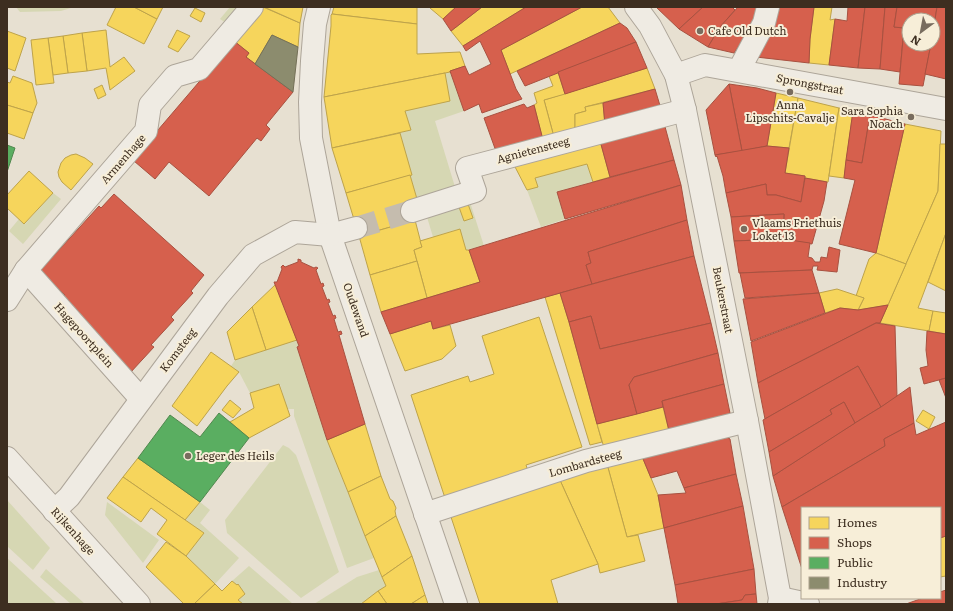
<svg xmlns="http://www.w3.org/2000/svg" width="953" height="611" viewBox="0 0 953 611" font-family="Literata,serif">
<style>
.green{fill:#d6d7b3}
.homes{fill:#f6d55c;stroke:#bea34a}
.shops{fill:#d6604d;stroke:#a85140}
.public{fill:#5aae61;stroke:#51884e}
.industry{fill:#8c8c6e;stroke:#747057}
.lines{fill:none;stroke-linecap:round;stroke-linejoin:round}
.pedestrian-tunnel{stroke:#c5bcae;stroke-width:22;stroke-dasharray:22 11;stroke-linecap:butt}
.pedestrian-casing{stroke:#ada599;stroke-width:24}
.minor-casing{stroke:#ada599;stroke-width:24}
.pedestrian{stroke:#efebe3;stroke-width:22}
.minor{stroke:#efebe3;stroke-width:22}
.poi-dot{fill:#786c5e;stroke:#f7eed8;stroke-width:1.5}
.labels{text-anchor:middle;stroke-width:4;stroke-linejoin:round;paint-order:stroke}
.poi-label{font-size:11px;fill:#3d2e20;stroke:#f7eed8;text-anchor:start}
.street-label{font-size:11px;fill:#3d2e20;stroke:#f7eed8}
</style>
<rect width="100%" height="100%" fill="#e7e0d1"/>
<g class="green">
<polygon points="16,7 74,7 61,11 20,12"/>
<polygon points="230,7 245,7 229,25 220,19"/>
<polygon points="450,71 464,111 435,121 455,187 417,199 410,175 400,133 411,130 405,111 445,73"/>
<polygon points="587,164 593,182 557,192 565,219 541,227 527,190 537,187 535,178"/>
<polygon points="53,193 61,199 23,244 9,231 19,219 25,224"/>
<polygon points="470,202 484,246 466,250 459,229 433,237 427,217"/>
<polygon points="297,340 299,346 297,347 327,440 374,558 347,568 294,416 294,409 287,409 280,384 250,393 239,372 231,366 235,360"/>
<polygon points="283,445 289,448 296,455 339,572 301,598 227,533 225,520"/>
<polygon points="7,500 50,548 33,570 7,546"/>
<polygon points="107,502 159,540 143,563 105,515"/>
<polygon points="200,502 210,510 200,523 239,558 215,584 186,556 204,533 185,520"/>
<polygon points="7,558 57,604 7,604"/>
<polygon points="249,566 293,604 243,604 238,600 245,594 238,584 237,585 232,581"/>
<polygon points="46,569 85,604 71,604 40,577"/>
<polygon points="379,570 386,586 361,604 314,604 357,577"/>
</g>
<g class="homes">
<polygon points="116,7 134,7 157,19 144,44 107,25"/>
<polygon points="134,7 163,7 157,19"/>
<polygon points="263,7 300,23 298,47 272,35 255,64 246,57 249,53 234,41"/>
<polygon points="264,7 303,7 300,23"/>
<polygon points="334,7 417,7 417,24 332,14"/>
<polygon points="432,7 456,7 443,19 430,8"/>
<polygon points="482,7 526,7 463,46 451,31"/>
<polygon points="582,7 608,7 620,23 510,74 501,50"/>
<polygon points="814,7 832,7 830,20 835,19 829,65 809,63 810,39"/>
<polygon points="195,8 205,13 201,22 190,16"/>
<polygon points="332,14 417,24 417,54 460,52 465,66 450,71 450,72 324,97 331,26 331,15"/>
<polygon points="106,30 110,67 124,57 135,71 110,90 106,68 87,71 82,33"/>
<polygon points="177,30 190,36 178,52 168,47"/>
<polygon points="7,31 26,38 15,71 7,68"/>
<polygon points="82,33 87,71 68,73 63,36"/>
<polygon points="63,36 68,73 53,75 48,38"/>
<polygon points="48,38 54,83 36,85 31,40"/>
<polygon points="647,68 655,89 585,107 586,111 575,114 575,133 554,137 544,100"/>
<polygon points="558,72 565,94 544,100 554,137 543,140 534,105 537,103 534,93 553,86 549,76"/>
<polygon points="445,73 450,101 405,111 411,130 332,148 324,97"/>
<polygon points="13,76 32,83 37,103 33,113 7,105 7,82 10,83"/>
<polygon points="102,85 106,95 98,99 94,89"/>
<polygon points="776,93 798,98 789,148 767,146"/>
<polygon points="798,98 839,108 828,182 805,178 805,176 785,173"/>
<polygon points="603,103 605,125 575,133 575,114 586,111 585,107"/>
<polygon points="7,105 33,113 24,139 7,133"/>
<polygon points="839,108 853,111 844,178 829,176"/>
<polygon points="905,124 941,131 938,191 906,264 876,253"/>
<polygon points="400,133 412,175 346,193 332,148"/>
<polygon points="599,137 610,177 593,182 587,164 535,178 538,187 527,190 513,163"/>
<polygon points="940,144 946,144 946,233 918,308 933,311 929,331 880,323 938,191"/>
<polygon points="76,154 85,158 93,164 71,190 62,182 59,177 58,172 61,163 65,158 71,155"/>
<polygon points="29,171 53,193 24,224 7,208 7,195"/>
<polygon points="410,175 417,199 415,220 359,236 346,193"/>
<polygon points="468,204 473,218 464,221 459,207"/>
<polygon points="415,220 422,247 414,250 417,261 370,275 359,236"/>
<polygon points="460,229 466,250 469,250 480,282 427,298 414,250 422,247 420,241"/>
<polygon points="946,233 946,291 928,282"/>
<polygon points="876,253 906,264 888,305 858,310 864,298 856,296 869,259"/>
<polygon points="417,261 427,298 381,312 370,275"/>
<polygon points="276,284 297,340 266,350 252,307"/>
<polygon points="837,289 864,298 858,310 840,308 825,313 819,293"/>
<polygon points="560,293 569,322 602,442 590,445 545,297"/>
<polygon points="252,307 266,350 235,360 227,332"/>
<polygon points="933,311 946,313 946,334 929,331"/>
<polygon points="539,317 582,447 526,465 529,474 446,501 411,395 468,376 470,382 494,374 482,336"/>
<polygon points="431,321 433,329 450,325 456,346 442,359 405,371 390,334"/>
<polygon points="211,352 239,372 227,386 197,426 172,406"/>
<polygon points="279,384 290,416 249,438 230,422 254,408 250,393"/>
<polygon points="230,400 241,409 233,418 222,410"/>
<polygon points="663,407 670,435 605,451 597,424"/>
<polygon points="923,410 935,417 929,429 916,421"/>
<polygon points="365,424 381,476 348,492 327,440"/>
<polygon points="641,454 658,495 664,528 627,537 607,464"/>
<polygon points="138,458 200,502 185,520 123,477"/>
<polygon points="607,464 627,537 638,535 645,561 600,573 598,564 559,478"/>
<polygon points="381,476 390,499 393,501 396,508 395,511 396,516 365,536 348,492"/>
<polygon points="123,477 204,533 186,556 157,534 167,520 151,508 141,522 107,498"/>
<polygon points="559,478 598,564 551,580 558,604 480,604 450,514"/>
<polygon points="396,516 412,556 382,577 365,536"/>
<polygon points="946,536 946,576 940,577 940,538"/>
<polygon points="166,542 186,556 215,584 194,604 184,604 146,567"/>
<polygon points="412,556 425,595 411,604 387,604 378,591 386,586 382,577"/>
<polygon points="232,581 237,585 238,584 245,594 238,600 243,604 194,604 215,584 222,591"/>
<polygon points="378,591 387,604 361,604"/>
<polygon points="425,595 428,604 411,604"/>
</g>
<g class="shops">
<polygon points="456,7 482,7 451,31 443,19"/>
<polygon points="526,7 582,7 501,50 516,89 522,99 482,113 479,104 464,111 450,71 465,66 469,75 491,64 480,41 466,51 463,46"/>
<polygon points="656,7 703,7 679,29"/>
<polygon points="703,7 732,7 735,10 720,27 708,47 679,29"/>
<polygon points="738,7 756,7 758,17 734,53 708,47 720,27"/>
<polygon points="780,7 814,7 810,39 809,63 756,57"/>
<polygon points="848,7 865,7 858,68 829,65 835,19 847,21"/>
<polygon points="865,7 885,7 880,69 858,68"/>
<polygon points="885,7 897,7 894,27 904,28 900,72 880,69"/>
<polygon points="897,7 937,7 933,32 933,20 909,20 909,44 931,44 923,86 899,84 904,28 894,27"/>
<polygon points="937,7 946,7 946,79 925,74 931,44 933,44 933,32"/>
<polygon points="620,23 627,28 636,42 525,86 517,71"/>
<polygon points="234,41 249,53 246,57 293,92 266,125 270,129 261,141 257,138 209,196 169,162 155,179 134,161 146,144"/>
<polygon points="636,42 647,68 565,94 558,72"/>
<polygon points="729,84 757,88 776,93 767,146 742,151"/>
<polygon points="729,84 742,151 715,155 706,110"/>
<polygon points="655,89 661,109 605,125 603,103"/>
<polygon points="524,104 527,108 534,105 543,140 497,154 484,118"/>
<polygon points="853,111 870,115 862,163 846,160"/>
<polygon points="870,115 905,124 876,253 839,244 855,180 844,178 846,160 862,163"/>
<polygon points="664,123 674,160 610,177 599,137"/>
<polygon points="767,146 789,148 785,173 805,176 801,202 776,195 767,195 766,184 726,193 723,176 717,156 716,157 715,155"/>
<polygon points="674,160 681,185 565,219 557,192"/>
<polygon points="805,178 827,182 824,201 812,244 783,239 784,214 731,217 726,193 766,184 767,195 776,195 801,202"/>
<polygon points="681,185 687,220 588,252 591,263 586,265 592,284 433,329 431,321 390,334 381,312 480,282 469,250"/>
<polygon points="114,194 204,275 191,291 193,293 171,317 174,320 151,345 154,347 130,373 61,299 65,295 39,272 99,206 101,208"/>
<polygon points="784,214 783,239 734,241 731,217"/>
<polygon points="687,220 694,256 592,284 586,265 591,263 588,252"/>
<polygon points="783,239 810,243 808,257 812,258 815,262 820,262 821,257 827,258 829,247 840,250 837,272 817,270 818,266 813,266 812,270 739,273 734,241"/>
<polygon points="694,256 711,323 600,349 591,316 569,322 560,293"/>
<polygon points="298,259 301,260 301,262 314,268 316,267 318,268 316,270 321,284 323,283 324,286 322,287 327,300 329,299 330,302 328,303 333,316 335,315 336,318 334,319 338,332 341,331 342,334 339,335 365,424 327,440 297,347 299,346 274,282 277,282 282,269 281,267 283,265 285,267 298,262"/>
<polygon points="812,270 819,293 745,298 740,273"/>
<polygon points="819,293 825,313 751,341 743,299"/>
<polygon points="888,305 880,323 876,323 758,383 751,342 840,308 858,310"/>
<polygon points="591,316 600,349 711,323 718,353 634,377 629,385 637,414 597,424 569,322"/>
<polygon points="876,323 895,326 897,397 881,407 858,366 765,419 758,383"/>
<polygon points="927,331 946,334 946,378 924,384 920,368 928,366 926,350"/>
<polygon points="718,353 724,384 662,401 663,407 637,414 629,385 634,377"/>
<polygon points="858,366 881,407 855,423 844,402 830,410 832,414 769,452 763,420"/>
<polygon points="946,378 946,398 939,380"/>
<polygon points="724,384 730,413 725,420 670,435 662,401"/>
<polygon points="910,387 914,423 884,439 885,446 782,507 773,476 842,431 881,407"/>
<polygon points="844,402 855,423 773,476 769,452 832,414 830,410"/>
<polygon points="946,422 946,536 940,538 940,508 802,508 802,569 782,507 885,446 884,439 914,423 916,435"/>
<polygon points="721,433 730,439 736,474 684,488 677,471 651,478 641,454"/>
<polygon points="736,474 743,506 664,528 658,495 686,493 684,488"/>
<polygon points="743,506 754,569 675,585 664,528"/>
<polygon points="754,569 756,594 745,595 742,600 716,604 678,604 675,585"/>
<polygon points="946,590 946,604 906,604 923,598 940,598 940,592"/>
<polygon points="756,594 757,604 716,604 742,600 745,595"/>
</g>
<g class="public">
<polygon points="7,145 15,148 7,172"/>
<polygon points="219,413 249,438 200,502 138,458 170,415 200,437"/>
</g>
<polygon class="industry" points="272,35 298,47 293,92 255,64"/>
<g class="lines">
<polyline class="pedestrian-tunnel" points="356,228 412,211"/>
<defs>
<g id="pedestrian">
<polyline points="636,7 650,26 676,75 685,110 747,421 780,598 779,604"/>
<polyline points="739,70 764,23 768,7"/>
<polyline points="676,75 705,65 946,109"/>
<polyline points="412,211 475,191 467,168 685,110"/>
<polyline points="330,235 356,228"/>
<polyline points="425,514 586,461 747,421"/>
<polyline points="780,598 808,604"/>
</g>
<g id="minor">
<polyline points="319,7 315,24 312,61 310,102 311,138 330,235 456,604"/>
<polyline points="26,270 141,399"/>
<polyline points="7,300 26,270 146,131 150,105 175,76 199,69 252,7"/>
<polyline points="7,458 139,604"/>
<polyline points="54,511 69,497 218,296 253,255 295,232 330,235"/>
</g>
</defs>
<use href="#pedestrian" class="pedestrian-casing"/>
<use href="#minor" class="minor-casing"/>
<use href="#pedestrian" class="pedestrian"/>
<use href="#minor" class="minor"/>
</g>
<g class="poi-dot">
<circle cx="700" cy="31" r="4"/>
<circle cx="790" cy="92" r="4"/>
<circle cx="911" cy="117" r="4"/>
<circle cx="744" cy="229" r="4"/>
<circle cx="188" cy="456" r="4"/>
</g>
<g class="labels">
<g class="poi-label">
<text x="708" y="35">Cafe Old Dutch</text>
<text x="790" y="109" text-anchor="middle">Anna<tspan x="790" dy="13">Lipschits-Cavalje</tspan></text>
<text x="903" y="115" text-anchor="end">Sara Sophia<tspan x="903" dy="13">Noach</tspan></text>
<text x="752" y="227">Vlaams Friethuis<tspan x="752" dy="13">Loket 13</tspan></text>
<text x="196" y="460">Leger des Heils</text>
</g>
<g class="street-label">
<text transform="translate(810 84) rotate(11)" y="4">Sprongstraat</text>
<text transform="translate(533 150) rotate(-15)" y="4">Agnietensteeg</text>
<text transform="translate(123 159) rotate(-49)" y="4">Armenhage</text>
<text transform="translate(723 300) rotate(79)" y="4">Beukerstraat</text>
<text transform="translate(356 310) rotate(71)" y="4">Oudewand</text>
<text transform="translate(84 335) rotate(48)" y="4">Hagepoortplein</text>
<text transform="translate(178 350) rotate(-53)" y="4">Komsteeg</text>
<text transform="translate(585 463) rotate(-16)" y="4">Lombardsteeg</text>
<text transform="translate(73 531) rotate(48)" y="4">Rijkenhage</text>
</g>
</g>
<rect width="953" height="611" fill="none" stroke="#3d2e20" stroke-width="16"/>
<rect x="801" y="507" width="140" height="92" fill="#f7eed8" stroke="#ada18e"/>
<rect x="809" y="517" width="20" height="12" fill="#f6d55c" stroke="#ada18e"/>
<text x="837" y="527" font-size="12" fill="#3d2e20">Homes</text>
<rect x="809" y="537" width="20" height="12" fill="#d6604d" stroke="#ada18e"/>
<text x="837" y="547" font-size="12" fill="#3d2e20">Shops</text>
<rect x="809" y="557" width="20" height="12" fill="#5aae61" stroke="#ada18e"/>
<text x="837" y="567" font-size="12" fill="#3d2e20">Public</text>
<rect x="809" y="577" width="20" height="12" fill="#8c8c6e" stroke="#ada18e"/>
<text x="837" y="587" font-size="12" fill="#3d2e20">Industry</text>
<g transform="translate(921 32) rotate(212)"><circle r="19" fill="#f7eed8" stroke="#ada18e"/>
<path d="M0-3L7 15L0 10L-7 15Z" fill="#786c5e"/>
<text y="-6" font-size="11" font-weight="bold" text-anchor="middle" fill="#3d2e20">N</text>
</g>
</svg>
